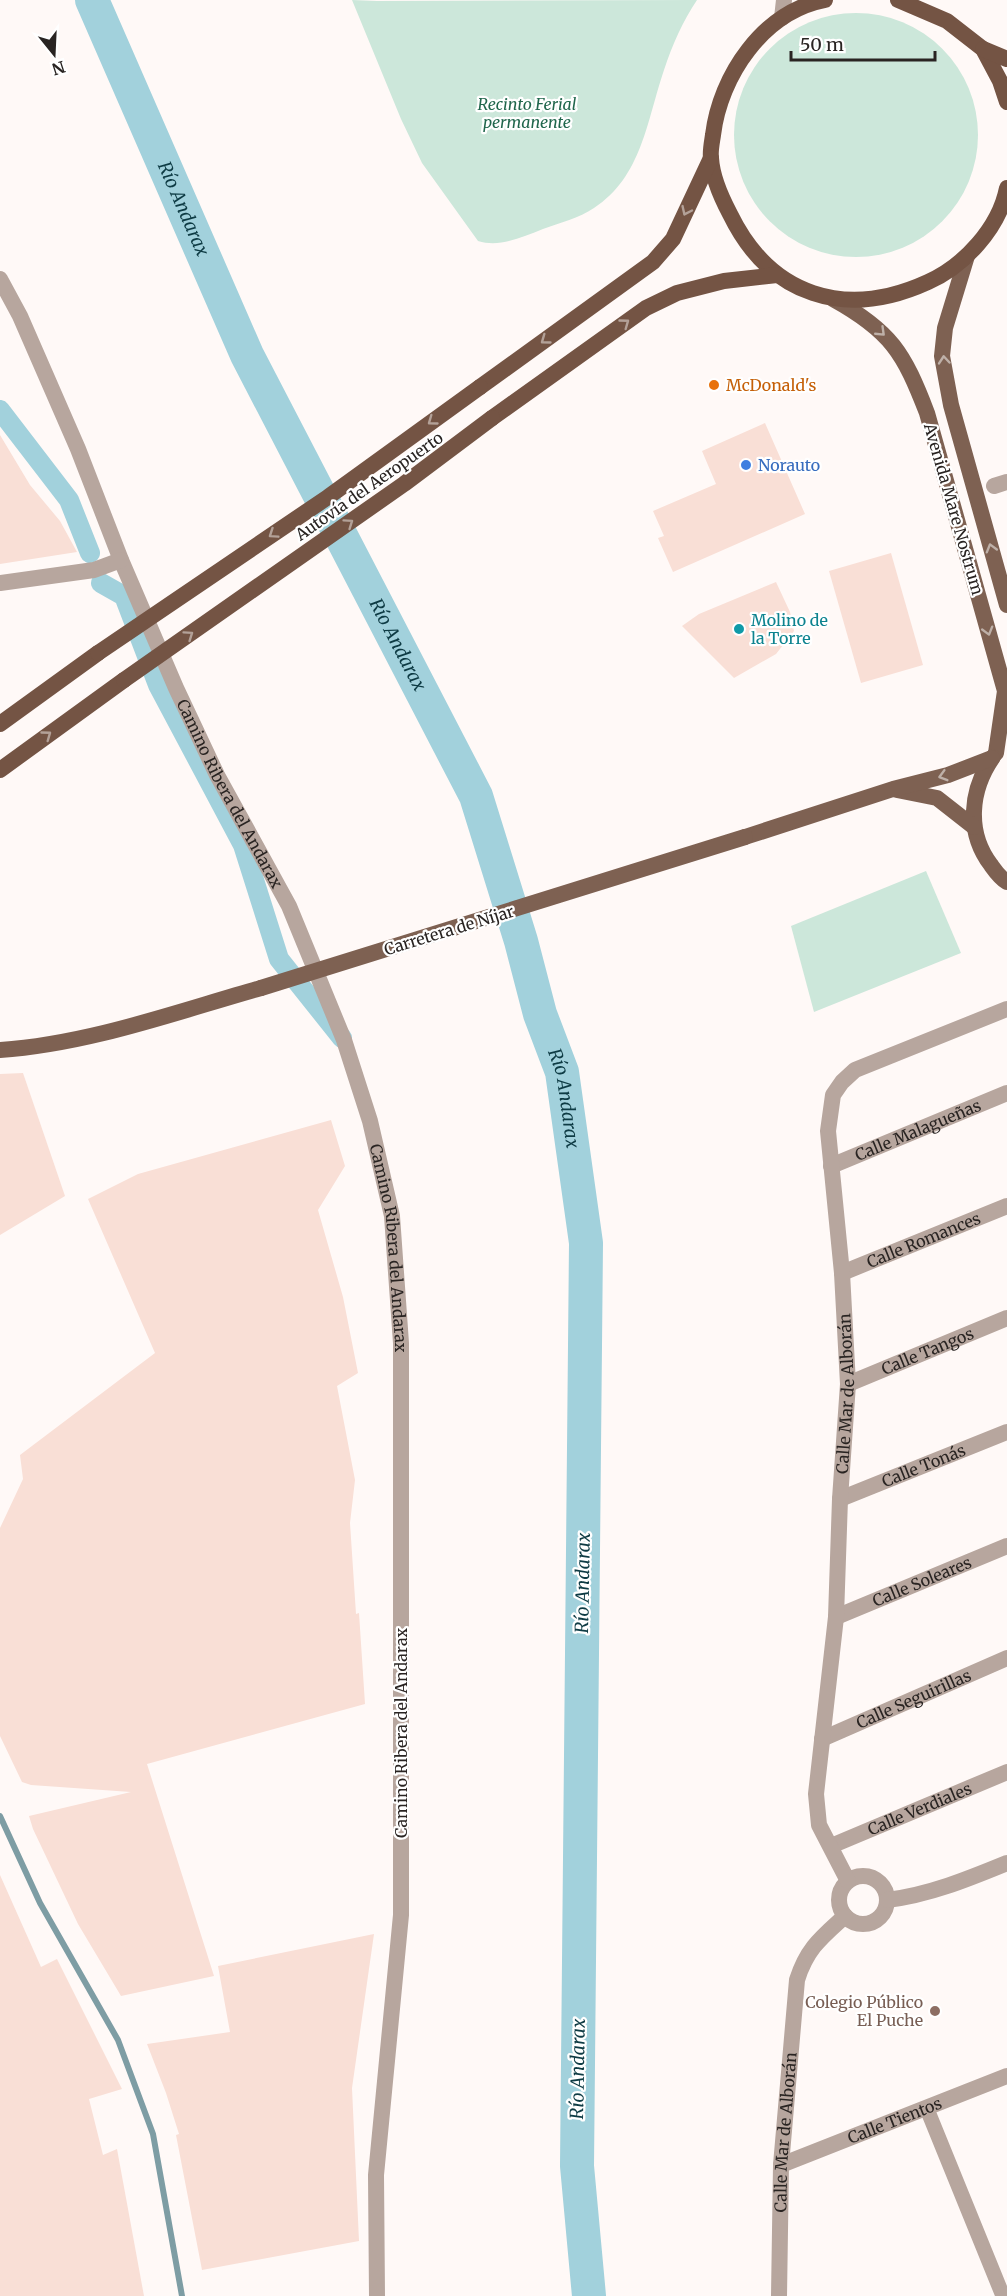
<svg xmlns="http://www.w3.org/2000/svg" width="1007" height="2296" viewBox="0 0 1007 2296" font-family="Merriweather,serif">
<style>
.green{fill:#cce7da}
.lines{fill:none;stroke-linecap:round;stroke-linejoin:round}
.stream{stroke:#7e9da4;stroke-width:6}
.canal{stroke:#a2d1dc;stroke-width:20}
.river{stroke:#a2d1dc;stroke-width:34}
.building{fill:#f9dfd6}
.pedestrian{stroke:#b7a69e;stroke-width:15}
.minor{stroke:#b7a69e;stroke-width:16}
.tertiary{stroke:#b7a69e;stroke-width:16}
.primary{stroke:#7e6152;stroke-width:16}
.trunk{stroke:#745444;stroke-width:16}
.primary-bridge{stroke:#7e6152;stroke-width:16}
.trunk-bridge{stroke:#745444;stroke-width:16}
.oneway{stroke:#b3a198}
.oneway2{stroke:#beb0a8}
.food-dot{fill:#e8710a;stroke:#fff;stroke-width:2}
.shop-dot{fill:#3f7fe0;stroke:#fff;stroke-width:2}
.culture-dot{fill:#0f9aa8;stroke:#fff;stroke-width:2}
.education-dot{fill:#8d6e63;stroke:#fff;stroke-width:2}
.labels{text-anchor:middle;stroke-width:4.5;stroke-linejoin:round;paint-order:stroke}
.park-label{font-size:16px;font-style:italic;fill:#20664c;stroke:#fff}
.food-label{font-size:16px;fill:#c56008;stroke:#fff;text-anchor:start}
.shop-label{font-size:16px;fill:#366cbe;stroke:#fff;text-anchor:start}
.street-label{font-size:16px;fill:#292422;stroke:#fff}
.culture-label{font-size:16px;fill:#0d838f;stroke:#fff;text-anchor:start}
.education-label{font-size:16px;fill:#785e54;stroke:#fff;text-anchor:end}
.water-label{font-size:18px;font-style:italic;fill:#0e3b44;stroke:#fff}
</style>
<rect width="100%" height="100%" fill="#fff9f7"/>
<g class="green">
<path d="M352 0 377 1 697 0C683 21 672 45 664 70 647 120 642 177 594 208 579 218 560 223 543 229 522 237 500 248 478 241L422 163 401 119Z"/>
<circle cx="856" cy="135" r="122"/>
<polygon points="926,871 961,953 814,1012 791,926"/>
</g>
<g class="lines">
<polyline class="stream" points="0,1816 40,1903 118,2040 153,2134 182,2296"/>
<g class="canal">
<polyline points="0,410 69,500 90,553"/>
<polyline points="101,583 124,596 158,685 243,845 279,959 342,1038"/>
</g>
<path class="river" id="s1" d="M92 0 247 355 476 796 521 941 540 1014 562 1072 586 1243 577 2166 589 2296"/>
</g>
<g class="building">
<polygon points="765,423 805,514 673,572 658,538 664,536 653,511 716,484 702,451"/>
<polygon points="0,435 30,485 60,521 77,552 0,564"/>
<polygon points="891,553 923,665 861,683 829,571"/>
<polygon points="776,582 790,612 794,631 776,654 734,678 682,626 699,614"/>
<polygon points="23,1073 65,1196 0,1235 0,1074"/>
<polygon points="331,1120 345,1166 318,1210 343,1297 358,1373 337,1386 355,1480 350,1523 356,1614 359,1613 365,1704 147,1764 214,1976 121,1996 78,1924 33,1829 29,1816 131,1792 31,1785 22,1782 0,1736 0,1528 23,1479 20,1455 155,1353 88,1199 138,1174"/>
<polygon points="0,1875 41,1967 57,1959 122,2089 89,2099 103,2155 117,2149 144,2296 0,2296"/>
<polygon points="374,1934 352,2088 359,2241 202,2270 176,2135 179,2134 166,2093 147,2044 230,2032 218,1966"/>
</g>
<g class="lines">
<polyline class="pedestrian" points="927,2109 1003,2296"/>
<g class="minor">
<path id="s2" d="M0 279 20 316 78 449 121 560 176 688 217 775 289 906 344 1040 370 1121 392 1216 401 1343V1915L376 2175 377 2296"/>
<polyline points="994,486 1007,482"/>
<polyline points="0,583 94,570 121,560"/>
<path id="s3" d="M831 1166 1007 1093"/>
<path id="s4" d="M842 1273 1007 1206"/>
<path id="s5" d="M848 1384 1007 1318"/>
<path id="s6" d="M840 1499 1007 1432"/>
<path id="s7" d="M836 1617 1007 1546"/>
<path id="s8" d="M822 1739 1007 1658"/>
<path id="s9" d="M831 1846 1007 1772"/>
<circle cx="863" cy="1900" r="24"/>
<path id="s10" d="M848 1881 819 1825 816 1794 836 1617 840 1499 848 1384 842 1273 828 1131 833 1095 842 1082 855 1070 1007 1009"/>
<path d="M887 1900C929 1895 968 1879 1007 1863"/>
<path id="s11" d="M781 2165 1007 2076"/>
<path id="s12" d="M779 2296 781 2165 797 1980C807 1948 822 1937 845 1916"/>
</g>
<polyline class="tertiary" points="782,18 784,0"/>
<g class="primary">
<polyline points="967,256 945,328 942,356 951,405 1007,605"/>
<path d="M833 299C891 331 904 353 927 413L1005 691 996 753"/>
<path d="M993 757C970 790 966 832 991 865 996 872 1000 878 1007 882"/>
<polyline points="897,790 937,798 974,827"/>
<polyline points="745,837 893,789 948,775 992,758"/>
<path d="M0 1050C89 1044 176 1012 261 988"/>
</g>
<g class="trunk">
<path d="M825 0C763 12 720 76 713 135 712 142 710 151 711 158 712 176 721 197 730 214 770 296 845 320 928 282 964 266 999 228 1007 188"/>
<polyline points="898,0 947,21 983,49 1000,81 1007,102"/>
<polyline points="983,49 1007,59"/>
<polyline points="480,387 653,262 673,239 711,158"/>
<polyline points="492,418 646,308 677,293 724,281 777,275"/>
<polyline points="0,724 98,653"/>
<polyline points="0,770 124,680"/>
</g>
<polyline class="primary-bridge" points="261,988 745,837"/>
<g class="trunk-bridge">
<polyline points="98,653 328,497 480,387"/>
<polyline points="124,680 404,484 492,418"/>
</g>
</g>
<defs><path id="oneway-chevron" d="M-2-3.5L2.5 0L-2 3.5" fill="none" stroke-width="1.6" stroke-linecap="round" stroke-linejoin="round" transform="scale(1.5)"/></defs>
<g class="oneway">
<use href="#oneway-chevron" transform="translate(686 211) rotate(115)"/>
<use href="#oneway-chevron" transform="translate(625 323) rotate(-36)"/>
<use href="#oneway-chevron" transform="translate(545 340) rotate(144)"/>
<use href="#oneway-chevron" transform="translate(432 421) rotate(144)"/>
<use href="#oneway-chevron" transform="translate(349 523) rotate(-35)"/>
<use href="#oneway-chevron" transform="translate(273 534) rotate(146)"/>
<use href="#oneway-chevron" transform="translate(189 635) rotate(-35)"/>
<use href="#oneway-chevron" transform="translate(47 735) rotate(-36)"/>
</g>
<g class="oneway2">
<use href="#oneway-chevron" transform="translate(881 332) rotate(44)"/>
<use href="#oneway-chevron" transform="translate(944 360) rotate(-95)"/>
<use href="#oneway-chevron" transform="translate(991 548) rotate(-106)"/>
<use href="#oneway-chevron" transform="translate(988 631) rotate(74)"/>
<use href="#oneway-chevron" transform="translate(943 776) rotate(164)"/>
</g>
<circle class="food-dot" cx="714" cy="385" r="6"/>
<circle class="shop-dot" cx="746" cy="465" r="6"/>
<circle class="culture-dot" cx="739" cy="629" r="6"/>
<circle class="education-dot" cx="935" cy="2011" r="6"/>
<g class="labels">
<g class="park-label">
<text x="527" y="110">Recinto Ferial<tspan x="527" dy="18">permanente</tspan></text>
</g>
<g class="food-label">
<text x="726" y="391">McDonald's</text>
</g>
<g class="shop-label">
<text x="758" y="471">Norauto</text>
</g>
<g class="street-label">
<text transform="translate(369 486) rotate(-35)" y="6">Autovía del Aeropuerto</text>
<text transform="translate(954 509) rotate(74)" y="6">Avenida Mare Nostrum</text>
<text dy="6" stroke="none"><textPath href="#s2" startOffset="564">Camino Ribera del Andarax</textPath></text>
<text transform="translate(449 930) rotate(-17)" y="6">Carretera de Níjar</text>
<text dy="6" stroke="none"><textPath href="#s3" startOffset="94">Calle Malagueñas</textPath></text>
<text dy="6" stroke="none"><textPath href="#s4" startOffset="88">Calle Romances</textPath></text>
<text dy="6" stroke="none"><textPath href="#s2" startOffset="1050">Camino Ribera del Andarax</textPath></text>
<text dy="6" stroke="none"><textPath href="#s5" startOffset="86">Calle Tangos</textPath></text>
<text dy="6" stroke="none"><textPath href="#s10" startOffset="496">Calle Mar de Alborán</textPath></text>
<text dy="6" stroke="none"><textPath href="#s6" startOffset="90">Calle Tonás</textPath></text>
<text dy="6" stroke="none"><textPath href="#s7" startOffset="93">Calle Soleares</textPath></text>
<text dy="6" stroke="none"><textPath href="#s8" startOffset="100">Calle Seguirillas</textPath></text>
<text transform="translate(401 1733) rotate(-90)" y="6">Camino Ribera del Andarax</text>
<text dy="6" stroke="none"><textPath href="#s9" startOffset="96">Calle Verdiales</textPath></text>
<text dy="6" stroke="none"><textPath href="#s11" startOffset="122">Calle Tientos</textPath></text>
<text dy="6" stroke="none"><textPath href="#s12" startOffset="164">Calle Mar de Alborán</textPath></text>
</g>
<g class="culture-label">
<text x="751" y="626">Molino de<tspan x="751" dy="18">la Torre</tspan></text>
</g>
<g class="education-label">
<text x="923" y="2008">Colegio Público<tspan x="923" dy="18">El Puche</tspan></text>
</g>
<g class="water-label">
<text dy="6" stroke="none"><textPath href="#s1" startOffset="228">Río Andarax</textPath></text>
<text dy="6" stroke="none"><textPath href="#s1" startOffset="714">Río Andarax</textPath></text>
<text dy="6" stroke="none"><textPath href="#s1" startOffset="1200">Río Andarax</textPath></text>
<text transform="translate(583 1583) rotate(-89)" y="6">Río Andarax</text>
<text transform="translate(578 2069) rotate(-89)" y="6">Río Andarax</text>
</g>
</g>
<g transform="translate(54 54) rotate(162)" stroke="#ffffff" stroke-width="4.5" paint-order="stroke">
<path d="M0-4.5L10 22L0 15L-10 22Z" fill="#292422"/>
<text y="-9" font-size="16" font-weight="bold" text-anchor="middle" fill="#292422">N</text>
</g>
<path d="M791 51v9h144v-9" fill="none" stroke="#292422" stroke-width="3"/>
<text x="800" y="51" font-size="18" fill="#292422" stroke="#ffffff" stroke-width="4.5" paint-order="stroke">50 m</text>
</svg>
